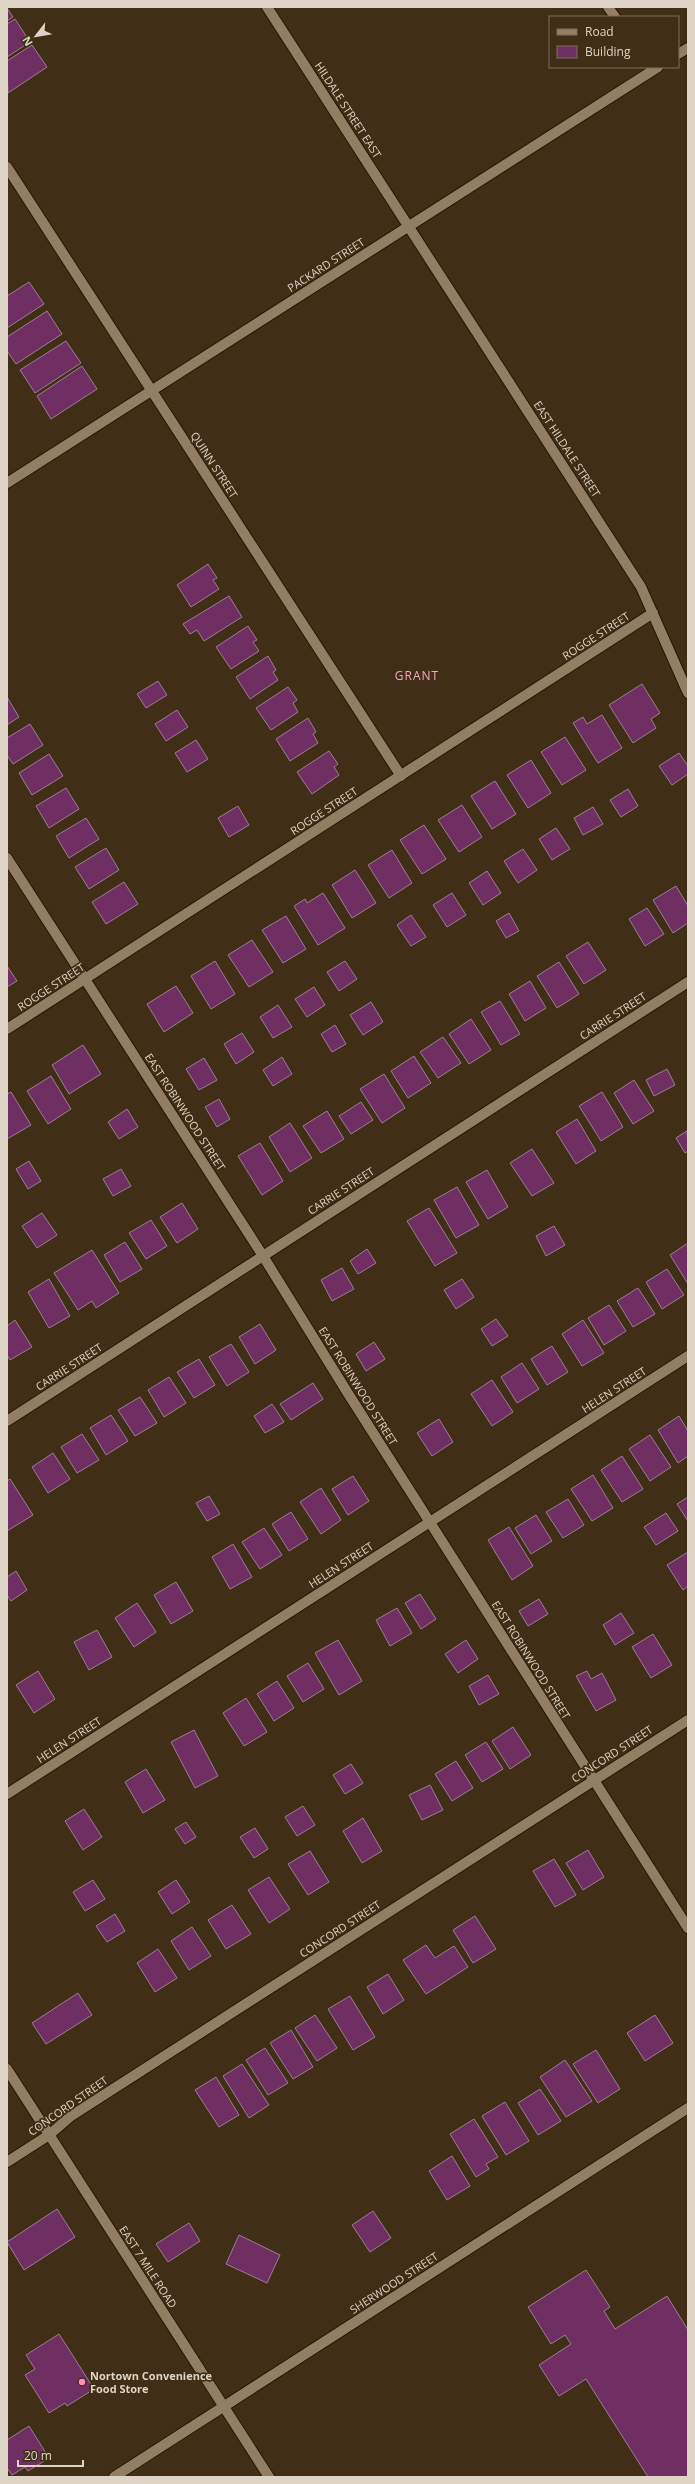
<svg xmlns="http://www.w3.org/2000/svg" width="695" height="2484" viewBox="0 0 695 2484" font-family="'Open Sans',sans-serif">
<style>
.building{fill:#6f2f62;stroke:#9b7e93}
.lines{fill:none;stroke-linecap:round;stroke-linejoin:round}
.street-casing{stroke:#261700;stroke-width:12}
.secondary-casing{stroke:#261700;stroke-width:12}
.street{stroke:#927f63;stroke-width:10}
.secondary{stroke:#927f63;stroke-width:10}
.poi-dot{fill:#fe8ebc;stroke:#402f16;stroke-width:1.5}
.labels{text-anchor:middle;stroke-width:3.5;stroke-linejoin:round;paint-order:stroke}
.street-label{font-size:11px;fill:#ded4c5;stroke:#402f16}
.poi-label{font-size:11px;font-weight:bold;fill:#ded4c5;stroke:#402f16;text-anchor:start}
.neighbourhood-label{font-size:12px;letter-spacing:1px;fill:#f4a5c3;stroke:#402f16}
</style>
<rect width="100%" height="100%" fill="#402f16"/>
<g class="building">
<polygon points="7,8 13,17 7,21"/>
<polygon points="15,19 30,42 7,57 7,24"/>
<polygon points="32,45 47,67 8,93 7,61"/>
<polygon points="29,282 44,304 7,328 7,296"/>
<polygon points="47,311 62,334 16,364 7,351 7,337"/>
<polygon points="66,341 81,363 35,393 20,370"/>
<polygon points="82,366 97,389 51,419 37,396"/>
<polygon points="208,564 217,578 213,580 219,589 191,607 177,585"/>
<polygon points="229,596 242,617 204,641 197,630 190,634 183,624"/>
<polygon points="248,626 257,640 253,642 259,651 231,669 216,647"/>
<polygon points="268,656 276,670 273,672 278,680 250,699 236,677"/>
<polygon points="158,681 167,695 146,708 137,694"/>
<polygon points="642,684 660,713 651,719 656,728 633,743 609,705"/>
<polygon points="288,687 297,700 293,703 298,712 271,730 256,708"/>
<polygon points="7,697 19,717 7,725"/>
<polygon points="177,710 188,727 166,741 155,724"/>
<polygon points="602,715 622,748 598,763 573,723 583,717 587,724"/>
<polygon points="308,718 316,732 313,734 318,743 290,761 276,739"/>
<polygon points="30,724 43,745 13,764 7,755 7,738"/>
<polygon points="565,737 586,770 562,785 541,752"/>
<polygon points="196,740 208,759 187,772 175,753"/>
<polygon points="329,751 338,764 334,767 339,775 312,794 297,772"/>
<polygon points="679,753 688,766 688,774 672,785 659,766"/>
<polygon points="49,754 63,776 32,795 19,773"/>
<polygon points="531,760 551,793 528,808 507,775"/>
<polygon points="495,781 516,814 492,829 471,796"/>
<polygon points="66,788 79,809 49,828 36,806"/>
<polygon points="628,789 638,806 621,817 610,800"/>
<polygon points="462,805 482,837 459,852 438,820"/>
<polygon points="238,806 249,825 229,837 218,818"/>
<polygon points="593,807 603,824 583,835 574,818"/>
<polygon points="86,818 99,839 69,858 56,836"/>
<polygon points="424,825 446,859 422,874 400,840"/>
<polygon points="556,828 570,849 552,860 539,839"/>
<polygon points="106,848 119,870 89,889 75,867"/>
<polygon points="523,849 537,870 518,883 504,861"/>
<polygon points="392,850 412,883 389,898 368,865"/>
<polygon points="355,870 376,903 352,918 332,885"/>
<polygon points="487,871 501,893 483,905 469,883"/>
<polygon points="124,882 138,904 106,924 92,902"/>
<polygon points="676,886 688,906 688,923 673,933 653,900"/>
<polygon points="323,893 345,928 318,945 294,906 305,899 307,903"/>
<polygon points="452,893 466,915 447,927 433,905"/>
<polygon points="647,908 664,934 645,946 629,919"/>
<polygon points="509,913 519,931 506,938 496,921"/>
<polygon points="411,915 426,937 411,946 397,925"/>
<polygon points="286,916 306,949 283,963 262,930"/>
<polygon points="252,940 273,972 249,987 228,955"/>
<polygon points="588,942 606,970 584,984 566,956"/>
<polygon points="215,961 235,994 211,1009 191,976"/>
<polygon points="345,961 357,979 339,991 327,972"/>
<polygon points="559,962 579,994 557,1008 537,976"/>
<polygon points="7,966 17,981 7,987"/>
<polygon points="530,981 546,1008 525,1021 509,994"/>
<polygon points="176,986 193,1013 164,1032 147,1004"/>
<polygon points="314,987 325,1005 307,1017 295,999"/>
<polygon points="500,1001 520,1034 501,1045 481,1012"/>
<polygon points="371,1002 383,1022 363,1035 350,1015"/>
<polygon points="278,1005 292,1027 273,1038 260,1017"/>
<polygon points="471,1019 491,1050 469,1064 449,1034"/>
<polygon points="335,1025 346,1044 332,1052 321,1034"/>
<polygon points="242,1033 254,1052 236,1064 224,1044"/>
<polygon points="443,1037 461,1063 438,1078 420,1052"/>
<polygon points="83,1045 101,1074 69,1094 52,1065"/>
<polygon points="414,1056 431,1083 408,1098 391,1071"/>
<polygon points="282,1057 292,1074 273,1086 263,1070"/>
<polygon points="204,1058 217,1080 199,1090 186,1069"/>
<polygon points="667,1069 675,1085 654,1096 646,1080"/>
<polygon points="384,1074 405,1108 382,1123 360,1089"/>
<polygon points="51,1076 71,1109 48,1124 27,1091"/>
<polygon points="634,1080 654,1111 633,1124 614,1093"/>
<polygon points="11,1092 31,1125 7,1139 7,1094"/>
<polygon points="602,1092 623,1127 601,1141 579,1106"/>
<polygon points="219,1099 230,1119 217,1127 205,1107"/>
<polygon points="361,1102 373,1120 351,1134 339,1116"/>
<polygon points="127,1109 138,1127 119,1139 108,1122"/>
<polygon points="327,1111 344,1139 321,1153 303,1126"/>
<polygon points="577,1119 596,1151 576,1164 556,1132"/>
<polygon points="290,1123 312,1158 290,1172 269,1137"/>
<polygon points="687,1131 688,1151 685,1153 676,1138"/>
<polygon points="260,1143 283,1181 262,1195 238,1156"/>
<polygon points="532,1149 554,1183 532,1196 510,1163"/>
<polygon points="29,1161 41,1181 28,1189 16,1169"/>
<polygon points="121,1169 131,1186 113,1196 103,1179"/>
<polygon points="487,1170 508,1207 488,1219 466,1182"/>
<polygon points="457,1187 479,1225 456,1238 434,1200"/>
<polygon points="182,1203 198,1229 177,1243 160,1217"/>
<polygon points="429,1208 457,1253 435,1266 407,1221"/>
<polygon points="42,1213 57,1235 37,1248 22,1226"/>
<polygon points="151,1220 167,1246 146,1259 129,1233"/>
<polygon points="554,1226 565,1245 546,1256 536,1236"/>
<polygon points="125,1242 142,1269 120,1282 104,1255"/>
<polygon points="688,1243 688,1284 670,1255"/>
<polygon points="367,1249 376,1263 358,1274 350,1261"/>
<polygon points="92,1250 119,1293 96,1308 92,1301 78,1310 54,1273"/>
<polygon points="342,1268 354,1289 332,1301 321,1280"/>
<polygon points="667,1269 684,1295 662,1309 646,1282"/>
<polygon points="49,1279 70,1316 49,1328 28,1292"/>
<polygon points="462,1279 474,1297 456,1309 444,1290"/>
<polygon points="638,1288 655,1314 633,1327 617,1301"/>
<polygon points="609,1305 626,1331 604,1345 588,1318"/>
<polygon points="496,1319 508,1336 492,1346 481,1329"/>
<polygon points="15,1320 32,1347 10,1360 7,1355 7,1326"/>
<polygon points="583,1320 604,1353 582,1366 562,1334"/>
<polygon points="260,1324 276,1350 255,1364 239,1337"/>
<polygon points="374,1342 385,1359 366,1371 356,1354"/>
<polygon points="231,1344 249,1372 227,1386 209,1357"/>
<polygon points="552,1346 568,1372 547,1385 531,1359"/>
<polygon points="199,1359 215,1385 194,1398 177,1372"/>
<polygon points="522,1363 539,1389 517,1403 501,1377"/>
<polygon points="169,1377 186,1403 164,1417 148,1390"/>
<polygon points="492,1380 513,1412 492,1426 471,1394"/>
<polygon points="313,1383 323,1399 291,1420 280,1404"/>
<polygon points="140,1397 157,1423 135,1436 118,1410"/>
<polygon points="272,1404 284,1422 265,1433 254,1416"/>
<polygon points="111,1415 128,1441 106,1455 90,1428"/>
<polygon points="679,1416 688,1431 688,1456 678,1463 658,1430"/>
<polygon points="439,1419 453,1442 432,1456 417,1433"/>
<polygon points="82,1434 99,1460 77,1473 61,1447"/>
<polygon points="650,1435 671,1467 650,1481 629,1449"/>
<polygon points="53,1453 70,1479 48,1493 32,1467"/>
<polygon points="622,1456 643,1489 622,1502 601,1470"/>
<polygon points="593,1475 613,1508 592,1521 571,1489"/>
<polygon points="353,1476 369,1501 348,1515 332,1489"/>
<polygon points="10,1479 33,1515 7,1531 7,1481"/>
<polygon points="321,1488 341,1520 321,1534 300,1502"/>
<polygon points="209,1496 220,1514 207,1521 196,1503"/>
<polygon points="688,1497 688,1521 677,1504"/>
<polygon points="568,1499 584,1525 563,1538 546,1512"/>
<polygon points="291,1512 308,1539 289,1551 272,1524"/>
<polygon points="666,1513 678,1531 656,1545 644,1527"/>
<polygon points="536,1515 552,1541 531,1554 515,1528"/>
<polygon points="509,1527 533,1566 512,1580 488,1540"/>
<polygon points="264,1528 282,1555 260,1569 242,1542"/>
<polygon points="233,1544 252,1577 230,1589 212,1557"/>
<polygon points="688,1552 688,1586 683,1590 667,1565"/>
<polygon points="16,1571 27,1590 11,1601 7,1595 7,1577"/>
<polygon points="176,1582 193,1611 171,1624 154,1595"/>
<polygon points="420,1594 436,1619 421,1629 405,1603"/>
<polygon points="539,1599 548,1614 528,1626 519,1611"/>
<polygon points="137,1603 156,1632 134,1647 115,1618"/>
<polygon points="397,1608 412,1633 390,1646 376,1620"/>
<polygon points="621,1613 634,1633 615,1645 603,1625"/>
<polygon points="97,1630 112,1657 89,1670 74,1642"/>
<polygon points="653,1634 672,1665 651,1678 632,1647"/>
<polygon points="338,1640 362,1681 339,1695 315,1653"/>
<polygon points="466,1640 478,1659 458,1673 445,1654"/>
<polygon points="308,1663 324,1689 303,1702 287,1676"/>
<polygon points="38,1671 55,1699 34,1713 16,1685"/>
<polygon points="587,1671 591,1679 602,1673 616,1700 596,1711 576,1676"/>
<polygon points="488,1675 499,1694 479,1705 469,1686"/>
<polygon points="277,1681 294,1708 274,1721 257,1694"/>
<polygon points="246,1698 267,1732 244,1746 223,1713"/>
<polygon points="513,1727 531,1755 510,1769 492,1741"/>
<polygon points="194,1730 218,1776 195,1788 171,1742"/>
<polygon points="486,1742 503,1769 482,1782 465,1755"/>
<polygon points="456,1761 473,1788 452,1801 435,1774"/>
<polygon points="351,1764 363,1783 345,1794 333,1775"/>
<polygon points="146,1769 165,1800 143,1813 125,1782"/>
<polygon points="430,1785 443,1810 422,1820 409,1795"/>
<polygon points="303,1806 315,1825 297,1836 285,1817"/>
<polygon points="84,1809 102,1837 83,1850 65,1821"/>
<polygon points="363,1818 382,1851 362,1863 343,1831"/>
<polygon points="186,1822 196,1837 185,1844 175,1829"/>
<polygon points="255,1828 268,1849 254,1858 240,1837"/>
<polygon points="588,1850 604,1877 583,1890 566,1863"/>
<polygon points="310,1851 329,1882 308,1895 288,1864"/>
<polygon points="554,1859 576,1895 555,1907 533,1871"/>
<polygon points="269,1877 290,1909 269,1923 248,1890"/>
<polygon points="93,1880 105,1899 85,1911 73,1892"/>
<polygon points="176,1880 190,1902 172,1914 158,1892"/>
<polygon points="232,1905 251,1934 226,1949 208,1920"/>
<polygon points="115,1914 125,1931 107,1942 96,1926"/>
<polygon points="475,1916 496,1949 473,1963 453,1930"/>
<polygon points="192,1927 211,1956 189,1970 171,1941"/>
<polygon points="426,1945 435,1958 454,1946 468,1967 426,1994 403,1960"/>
<polygon points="158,1949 177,1978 155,1992 137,1963"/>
<polygon points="388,1974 404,2000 383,2014 367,1987"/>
<polygon points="78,1993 92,2015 46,2044 32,2023"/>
<polygon points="350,1996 375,2037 353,2050 328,2009"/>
<polygon points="315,2015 337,2048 317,2061 295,2028"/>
<polygon points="655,2015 673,2043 645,2061 627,2033"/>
<polygon points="291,2030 313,2067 293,2079 270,2043"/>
<polygon points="265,2048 288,2083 268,2095 246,2060"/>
<polygon points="596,2050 620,2089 598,2103 573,2064"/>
<polygon points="565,2060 592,2101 566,2117 540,2077"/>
<polygon points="242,2064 269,2105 249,2118 223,2076"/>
<polygon points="216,2077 239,2115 219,2127 195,2090"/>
<polygon points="540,2089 561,2121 538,2135 518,2103"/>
<polygon points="505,2102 529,2141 506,2155 482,2116"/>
<polygon points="474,2119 498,2157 486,2164 489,2169 476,2177 450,2134"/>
<polygon points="452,2156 470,2186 447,2200 429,2171"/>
<polygon points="57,2209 75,2237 24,2270 7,2242"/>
<polygon points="373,2211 391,2238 370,2252 352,2225"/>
<polygon points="189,2223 200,2241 168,2262 156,2244"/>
<polygon points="239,2235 280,2255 267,2283 226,2264"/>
<polygon points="586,2270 610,2307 604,2311 615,2329 667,2296 688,2330 688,2477 648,2477 586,2379 559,2396 539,2365 571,2344 565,2335 551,2344 528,2307"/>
<polygon points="59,2334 94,2389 67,2406 65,2403 49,2413 25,2375 35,2369 26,2355"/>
<polygon points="29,2426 49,2458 28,2471 25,2467 12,2475 7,2468 7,2440"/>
</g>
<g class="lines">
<defs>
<g id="street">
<polyline points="267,7 641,587 688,693"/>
<polyline points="608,7 615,17"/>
<polyline points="678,54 688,48"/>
<polyline points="7,167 401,776"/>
<polyline points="7,483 658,67"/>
<polyline points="7,858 263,1256 349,1395 688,1928"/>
<polyline points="7,1029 653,613"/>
<polyline points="7,1421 688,982"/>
<polyline points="7,1794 688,1356"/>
<polyline points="7,2162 49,2135 71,2116 688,1720"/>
</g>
<g id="secondary">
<polyline points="7,2069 269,2477"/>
<polyline points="114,2477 688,2108"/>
</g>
</defs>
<use href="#street" class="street-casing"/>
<use href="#secondary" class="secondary-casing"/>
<use href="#street" class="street"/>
<use href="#secondary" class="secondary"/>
</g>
<circle class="poi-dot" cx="82" cy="2382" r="4"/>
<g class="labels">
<g class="street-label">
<text transform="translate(348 110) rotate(57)" y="4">HILDALE STREET EAST</text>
<text transform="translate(326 265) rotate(-33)" y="4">PACKARD STREET</text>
<text transform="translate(567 449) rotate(57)" y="4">EAST HILDALE STREET</text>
<text transform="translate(214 465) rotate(57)" y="4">QUINN STREET</text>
<text transform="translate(596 636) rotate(-33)" y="4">ROGGE STREET</text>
<text transform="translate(324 811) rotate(-33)" y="4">ROGGE STREET</text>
<text transform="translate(51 987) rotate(-33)" y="4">ROGGE STREET</text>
<text transform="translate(613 1016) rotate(-33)" y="4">CARRIE STREET</text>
<text transform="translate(185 1112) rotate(57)" y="4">EAST ROBINWOOD STREET</text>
<text transform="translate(341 1191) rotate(-33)" y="4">CARRIE STREET</text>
<text transform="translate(69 1367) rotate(-33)" y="4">CARRIE STREET</text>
<text transform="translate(358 1386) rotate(58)" y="4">EAST ROBINWOOD STREET</text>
<text transform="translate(614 1390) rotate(-33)" y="4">HELEN STREET</text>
<text transform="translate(341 1565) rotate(-33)" y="4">HELEN STREET</text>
<text transform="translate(531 1660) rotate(58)" y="4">EAST ROBINWOOD STREET</text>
<text transform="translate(69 1740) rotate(-33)" y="4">HELEN STREET</text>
<text transform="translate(612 1754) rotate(-33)" y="4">CONCORD STREET</text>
<text transform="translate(340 1929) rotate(-33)" y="4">CONCORD STREET</text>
<text transform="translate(68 2106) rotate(-35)" y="4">CONCORD STREET</text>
<text transform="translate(148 2267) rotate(57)" y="4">EAST 7 MILE ROAD</text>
<text transform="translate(394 2283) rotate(-33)" y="4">SHERWOOD STREET</text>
</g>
<g class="poi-label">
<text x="90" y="2380">Nortown Convenience<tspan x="90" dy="13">Food Store</tspan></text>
</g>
<g class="neighbourhood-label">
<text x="417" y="680">GRANT</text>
</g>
</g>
<rect width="695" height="2484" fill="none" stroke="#ded4c5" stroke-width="16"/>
<rect x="549" y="16" width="130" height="52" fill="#402f16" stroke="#7f715c"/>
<rect x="557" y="29" width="20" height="6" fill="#927f63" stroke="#7f715c"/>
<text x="585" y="36" font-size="12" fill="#ded4c5">Road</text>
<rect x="557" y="46" width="20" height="12" fill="#6f2f62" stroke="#7f715c"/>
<text x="585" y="56" font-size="12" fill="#ded4c5">Building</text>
<g transform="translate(36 36) rotate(239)" stroke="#402f16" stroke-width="3" paint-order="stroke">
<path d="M0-3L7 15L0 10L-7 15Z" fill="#ded4c5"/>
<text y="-6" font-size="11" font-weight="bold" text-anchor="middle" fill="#ded4c5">N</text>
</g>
<path d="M18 2460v6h65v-6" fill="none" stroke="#ded4c5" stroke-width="2"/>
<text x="24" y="2460" font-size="12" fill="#ded4c5" stroke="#402f16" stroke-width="3" paint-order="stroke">20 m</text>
</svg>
